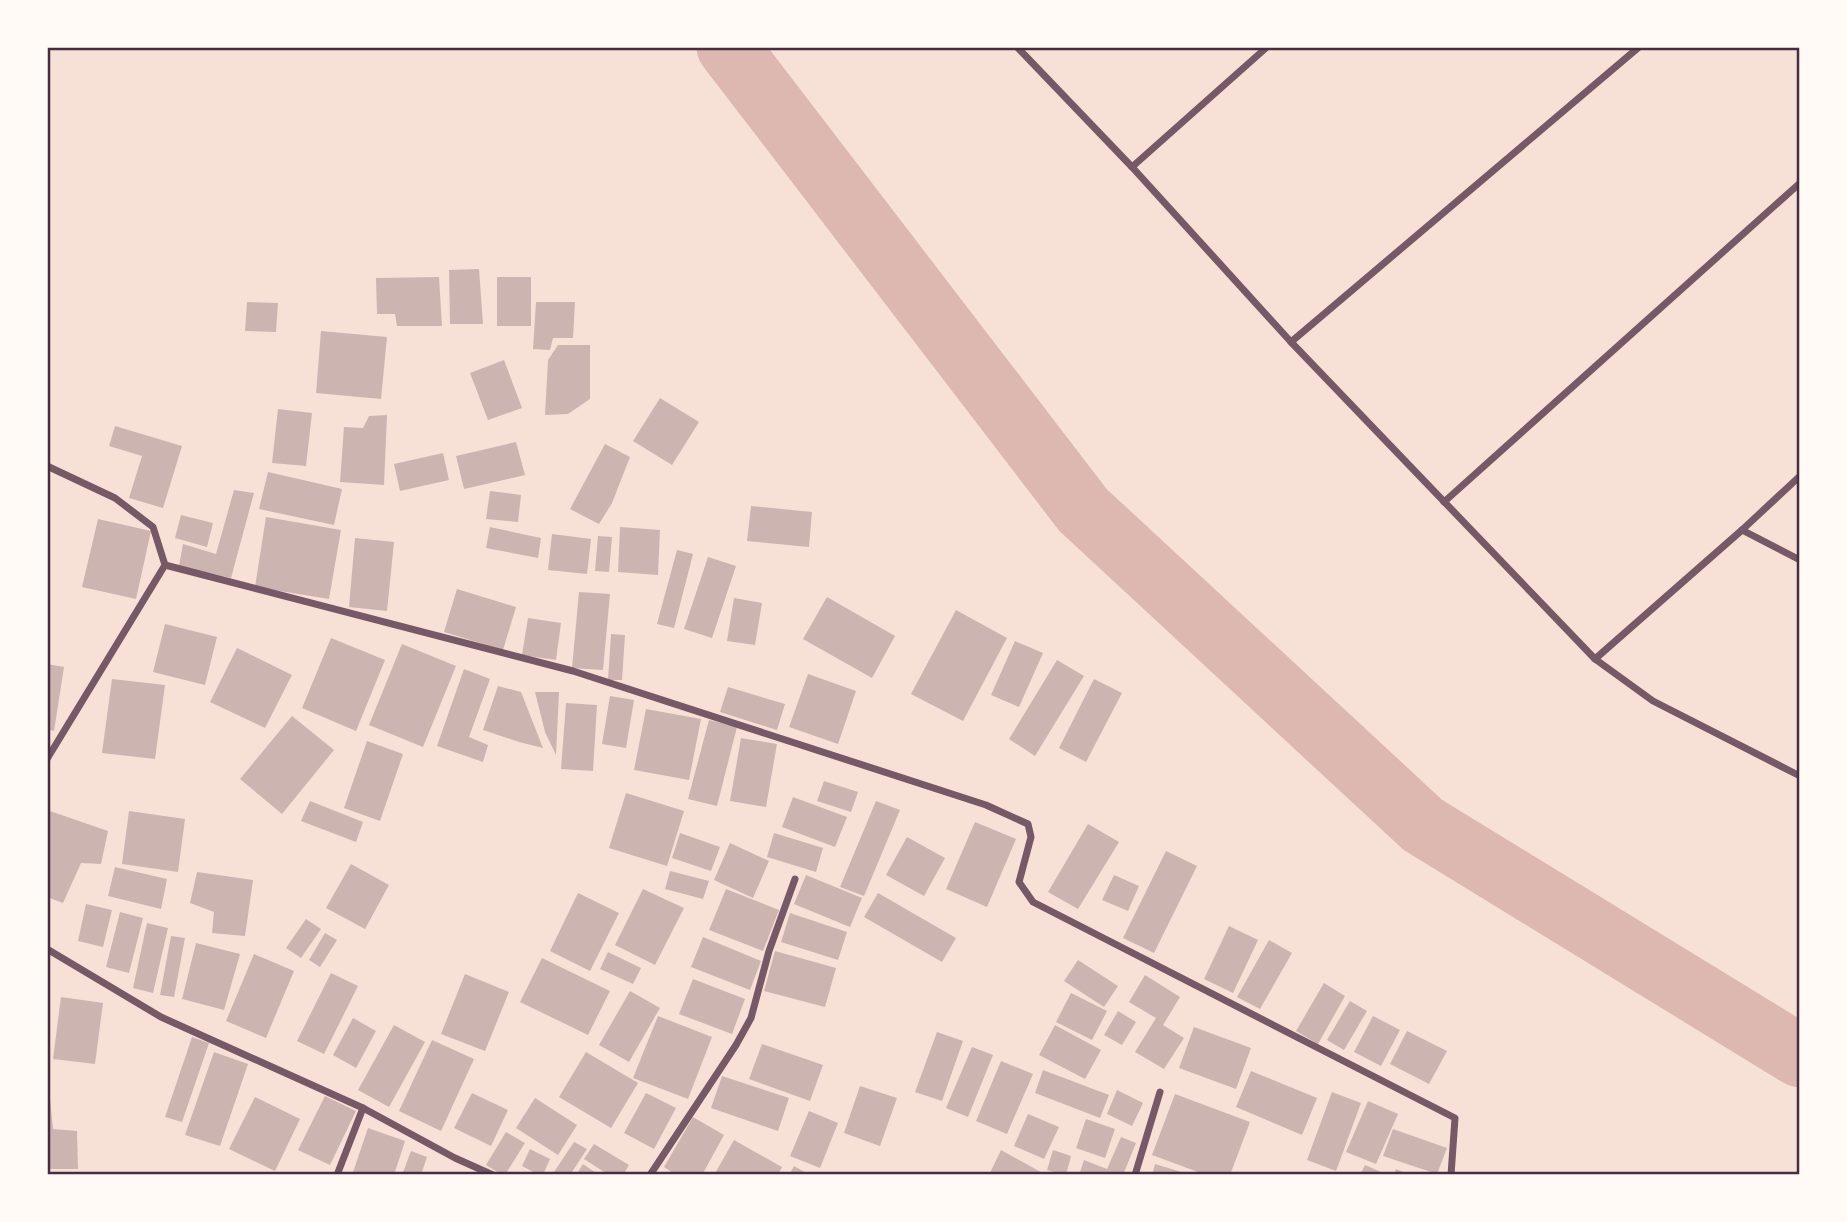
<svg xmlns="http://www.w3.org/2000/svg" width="1847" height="1222" viewBox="0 0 1847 1222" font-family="'Source Sans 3',sans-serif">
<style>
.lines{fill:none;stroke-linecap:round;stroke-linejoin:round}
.river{stroke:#dcb8b0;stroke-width:63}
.building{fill:#ccb4b1}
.minor{stroke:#755966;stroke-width:7}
.neatline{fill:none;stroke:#4a2c40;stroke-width:2.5}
</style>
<rect width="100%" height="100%" fill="#f7e1d7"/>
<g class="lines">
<polyline class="river" points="728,47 1083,510 1423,825 1800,1056"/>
</g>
<g class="building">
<polygon points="479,269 483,324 450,324 449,270"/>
<polygon points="439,277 442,326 397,326 395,314 377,314 376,278"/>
<rect x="497" y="277" width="34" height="49"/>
<polygon points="247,302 278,303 276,332 245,331"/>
<polygon points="536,302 575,302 573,338 553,338 550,350 533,349"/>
<polygon points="321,331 387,337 381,399 316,393"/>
<polygon points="558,345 590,345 590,399 568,414 545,415 548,360"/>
<polygon points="504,360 522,408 488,420 470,373"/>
<polygon points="660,398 699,422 672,465 633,441"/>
<polygon points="278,409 312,413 306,466 272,463"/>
<polygon points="387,415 384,485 340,482 344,427 363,428 369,416"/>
<polygon points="115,426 182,446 163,508 129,498 142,456 109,446"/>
<polygon points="516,442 525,475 464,489 456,456"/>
<polygon points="605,444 630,457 612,503 599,524 570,509"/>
<polygon points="443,453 449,480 400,491 394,464"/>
<polygon points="268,472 342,489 334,525 259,509"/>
<polygon points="234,490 254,493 231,578 179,566 183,544 216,554"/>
<polygon points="490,491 521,495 518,522 486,519"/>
<polygon points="751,506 812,512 809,547 747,541"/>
<polygon points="181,515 213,523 207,547 175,538"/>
<polygon points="266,517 341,530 329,599 255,587"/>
<polygon points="98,519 151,531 136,599 82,587"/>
<polygon points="490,527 541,538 538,558 486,548"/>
<polygon points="620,527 660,530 658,575 618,572"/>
<polygon points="552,534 591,539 587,574 548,570"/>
<polygon points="598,536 612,537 609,572 595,571"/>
<polygon points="355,538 394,542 387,611 349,607"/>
<polygon points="677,550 693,554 674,628 657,624"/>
<polygon points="708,557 736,566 712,638 684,629"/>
<polygon points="457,589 516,607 503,650 444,632"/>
<polygon points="579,592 610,594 603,670 572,668"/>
<polygon points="827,597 895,636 872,678 803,639"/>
<polygon points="734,598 762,603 755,645 727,641"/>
<polygon points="956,610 1007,638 963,721 911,694"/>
<polygon points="528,618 561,623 556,660 522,655"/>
<polygon points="165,624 217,637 205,685 153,672"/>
<polygon points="611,634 625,635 622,680 608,680"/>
<polygon points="331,638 385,660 356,731 302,708"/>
<polygon points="1015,641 1043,653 1019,707 991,695"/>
<polygon points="402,644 456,666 423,747 369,725"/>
<polygon points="237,648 292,675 265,728 210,702"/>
<polygon points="1057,660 1084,676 1035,756 1009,739"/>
<polygon points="47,664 64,667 54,731 47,729"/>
<polygon points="464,669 490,679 469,737 488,745 483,762 437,746"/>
<polygon points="808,674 856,691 838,744 789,727"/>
<polygon points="112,679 165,685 155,759 102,753"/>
<polygon points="1094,679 1122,693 1086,762 1059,748"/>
<polygon points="498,686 521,692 543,748 519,742 483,730"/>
<polygon points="728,687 785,704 777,730 720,712"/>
<polygon points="535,692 559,692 556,755 545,732"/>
<polygon points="610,696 634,700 626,748 602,744"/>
<polygon points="566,703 597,705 593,771 561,769"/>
<polygon points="646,709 701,719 689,780 634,770"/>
<polygon points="292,716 334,750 282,814 240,779"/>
<polygon points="709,720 737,727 717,806 688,799"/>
<polygon points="741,738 777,744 766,807 730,801"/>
<polygon points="367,741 403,754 380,821 344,808"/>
<polygon points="824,781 858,792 851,812 817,801"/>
<polygon points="626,793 684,811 667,866 609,848"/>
<polygon points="793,797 847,817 835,847 782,827"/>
<polygon points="310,801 363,822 356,842 301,821"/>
<polygon points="876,801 900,810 864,896 840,887"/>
<polygon points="47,810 108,831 101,864 81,863 63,903 47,897"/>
<polygon points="129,811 185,819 178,872 122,864"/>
<polygon points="975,822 1016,839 987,907 946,889"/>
<polygon points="1088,824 1119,842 1078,909 1048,892"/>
<polygon points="680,833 720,847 711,871 672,858"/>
<polygon points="774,833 823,848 816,872 767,857"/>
<polygon points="907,837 945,858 924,896 886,875"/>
<polygon points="730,843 769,861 753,898 714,880"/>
<polygon points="1166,851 1197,866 1154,953 1123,938"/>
<polygon points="351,864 389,885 365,929 326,908"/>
<polygon points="115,867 167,879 161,909 108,896"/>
<polygon points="670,871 709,881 703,899 665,889"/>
<polygon points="197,872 253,880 245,936 212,933 214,912 190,903"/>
<polygon points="806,875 862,898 850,927 794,904"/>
<polygon points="1114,875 1139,886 1128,911 1102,900"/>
<polygon points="643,889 684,908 655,965 615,945"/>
<polygon points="726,889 779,910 763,951 709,930"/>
<polygon points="578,893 619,913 590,971 550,951"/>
<polygon points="878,893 956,938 942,962 864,917"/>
<polygon points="86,904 112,910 103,947 78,941"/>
<polygon points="120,912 143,918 129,973 106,967"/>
<polygon points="790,913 847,932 838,960 781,942"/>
<polygon points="306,919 321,929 301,958 286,948"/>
<polygon points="147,923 168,928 153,993 133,988"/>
<polygon points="1229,926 1258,940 1233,993 1204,979"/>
<polygon points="325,933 337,940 320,967 309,960"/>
<polygon points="171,936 185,938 174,997 160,995"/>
<polygon points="703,937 761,961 750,990 691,967"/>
<polygon points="1269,940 1292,953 1260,1009 1237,997"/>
<polygon points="196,943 240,954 224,1010 182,999"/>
<polygon points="775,951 836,968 825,1007 764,991"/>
<polygon points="608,952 641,968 633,984 600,969"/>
<polygon points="254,954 294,971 266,1038 226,1021"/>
<polygon points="542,958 610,991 588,1035 520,1002"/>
<polygon points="1078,960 1118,986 1104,1007 1064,981"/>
<polygon points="331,973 358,986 324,1054 297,1041"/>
<polygon points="465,974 509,992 485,1051 441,1034"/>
<polygon points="1145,975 1180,997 1163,1025 1184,1038 1164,1069 1135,1052 1156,1018 1129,1002"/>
<polygon points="693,979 745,999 732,1034 679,1014"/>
<polygon points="1324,983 1345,996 1318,1044 1296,1031"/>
<polygon points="630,991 660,1008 629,1062 599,1045"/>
<polygon points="1071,993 1107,1011 1092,1040 1056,1022"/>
<polygon points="61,997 103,1003 95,1064 53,1059"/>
<polygon points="1350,1001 1367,1011 1344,1050 1327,1040"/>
<polygon points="1118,1011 1136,1022 1122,1045 1104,1035"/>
<polygon points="658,1016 712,1037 688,1099 633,1078"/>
<polygon points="1373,1016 1400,1030 1381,1066 1354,1052"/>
<polygon points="353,1018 376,1031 356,1068 333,1055"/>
<polygon points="394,1025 425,1042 389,1107 358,1090"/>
<polygon points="1055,1025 1101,1050 1085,1079 1039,1055"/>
<polygon points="1194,1027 1251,1048 1236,1089 1179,1068"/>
<polygon points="1407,1031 1447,1051 1429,1084 1390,1064"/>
<polygon points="937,1032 963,1041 942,1101 915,1092"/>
<polygon points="192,1037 209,1043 182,1122 165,1117"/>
<polygon points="432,1040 474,1059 441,1131 399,1111"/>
<polygon points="762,1044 823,1065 810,1101 749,1079"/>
<polygon points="972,1047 993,1055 968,1117 946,1108"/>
<polygon points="214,1052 248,1064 220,1146 185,1135"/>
<polygon points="586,1052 638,1083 611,1128 559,1097"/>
<polygon points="1001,1061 1033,1074 1007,1134 976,1121"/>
<polygon points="1043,1070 1109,1095 1100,1118 1035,1093"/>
<polygon points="1251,1071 1317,1098 1302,1135 1236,1107"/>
<polygon points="722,1076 789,1098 778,1131 711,1108"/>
<polygon points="860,1086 897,1098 880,1146 844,1133"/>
<polygon points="47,1088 49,1088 53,1129 77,1131 78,1169 47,1169"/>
<polygon points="1117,1090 1143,1103 1132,1126 1107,1114"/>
<polygon points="1332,1092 1361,1103 1336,1171 1307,1160"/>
<polygon points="472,1093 508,1110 491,1146 454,1128"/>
<polygon points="646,1093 676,1108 654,1149 624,1133"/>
<polygon points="1175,1094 1250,1122 1230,1175 1206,1175 1152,1155"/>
<polygon points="325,1096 356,1111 330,1165 298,1150"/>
<polygon points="255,1097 300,1119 275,1171 229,1149"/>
<polygon points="535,1098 577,1125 558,1155 516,1128"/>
<polygon points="1368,1101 1398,1114 1376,1164 1346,1152"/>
<polygon points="809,1111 838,1123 820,1168 790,1156"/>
<polygon points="1028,1114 1059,1127 1044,1159 1014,1146"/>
<polygon points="693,1117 724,1135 702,1175 676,1175 664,1167"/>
<polygon points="1086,1119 1115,1129 1105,1158 1076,1148"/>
<polygon points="368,1128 405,1141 394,1175 352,1175"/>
<polygon points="1393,1129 1447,1148 1437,1174 1383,1156"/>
<polygon points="506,1132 525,1143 505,1175 502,1175 486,1165"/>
<polygon points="1121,1137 1136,1143 1123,1175 1079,1175 1084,1160 1107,1169"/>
<polygon points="734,1140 782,1167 778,1175 714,1175"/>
<polygon points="574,1142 587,1149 570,1175 552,1175"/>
<polygon points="594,1144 629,1165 623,1175 609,1175 584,1159"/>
<polygon points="530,1149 550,1159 543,1175 539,1175 522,1166"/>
<polygon points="1001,1150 1046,1175 989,1175"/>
<polygon points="1053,1150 1071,1156 1066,1175 1047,1170"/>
<polygon points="411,1151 427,1157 421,1175 402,1175"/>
<polygon points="583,1164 599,1175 576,1175"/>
<polygon points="1155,1164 1188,1174 1188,1175 1152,1175"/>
<polygon points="1365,1165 1388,1175 1360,1175"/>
<polygon points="794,1166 810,1175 789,1175"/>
<polygon points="1396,1169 1410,1175 1394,1175"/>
</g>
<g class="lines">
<g class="minor">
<polyline points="1017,47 1132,167 1291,342 1595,659 1653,701 1800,776"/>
<polyline points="1132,167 1267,47"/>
<polyline points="1291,342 1639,47"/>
<polyline points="47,466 115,498 153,527 165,565"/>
<polyline points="1444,502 1800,183"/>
<polyline points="1742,530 1800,560"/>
<polyline points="1595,659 1742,530 1800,476"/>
<polyline points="47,759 165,565 573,671 986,805 1028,824 1031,837 1019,882 1033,902 1455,1118 1451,1175"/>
<polyline points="47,949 161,1017 363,1108 455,1158 493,1175"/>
<polyline points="337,1175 363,1108"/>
<polyline points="650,1175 736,1045 751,1018 769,951 795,879"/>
<polyline points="1135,1175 1160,1092"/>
</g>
</g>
<rect width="1847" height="1222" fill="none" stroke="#fffaf5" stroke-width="98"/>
<rect x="49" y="49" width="1749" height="1124" class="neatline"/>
</svg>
